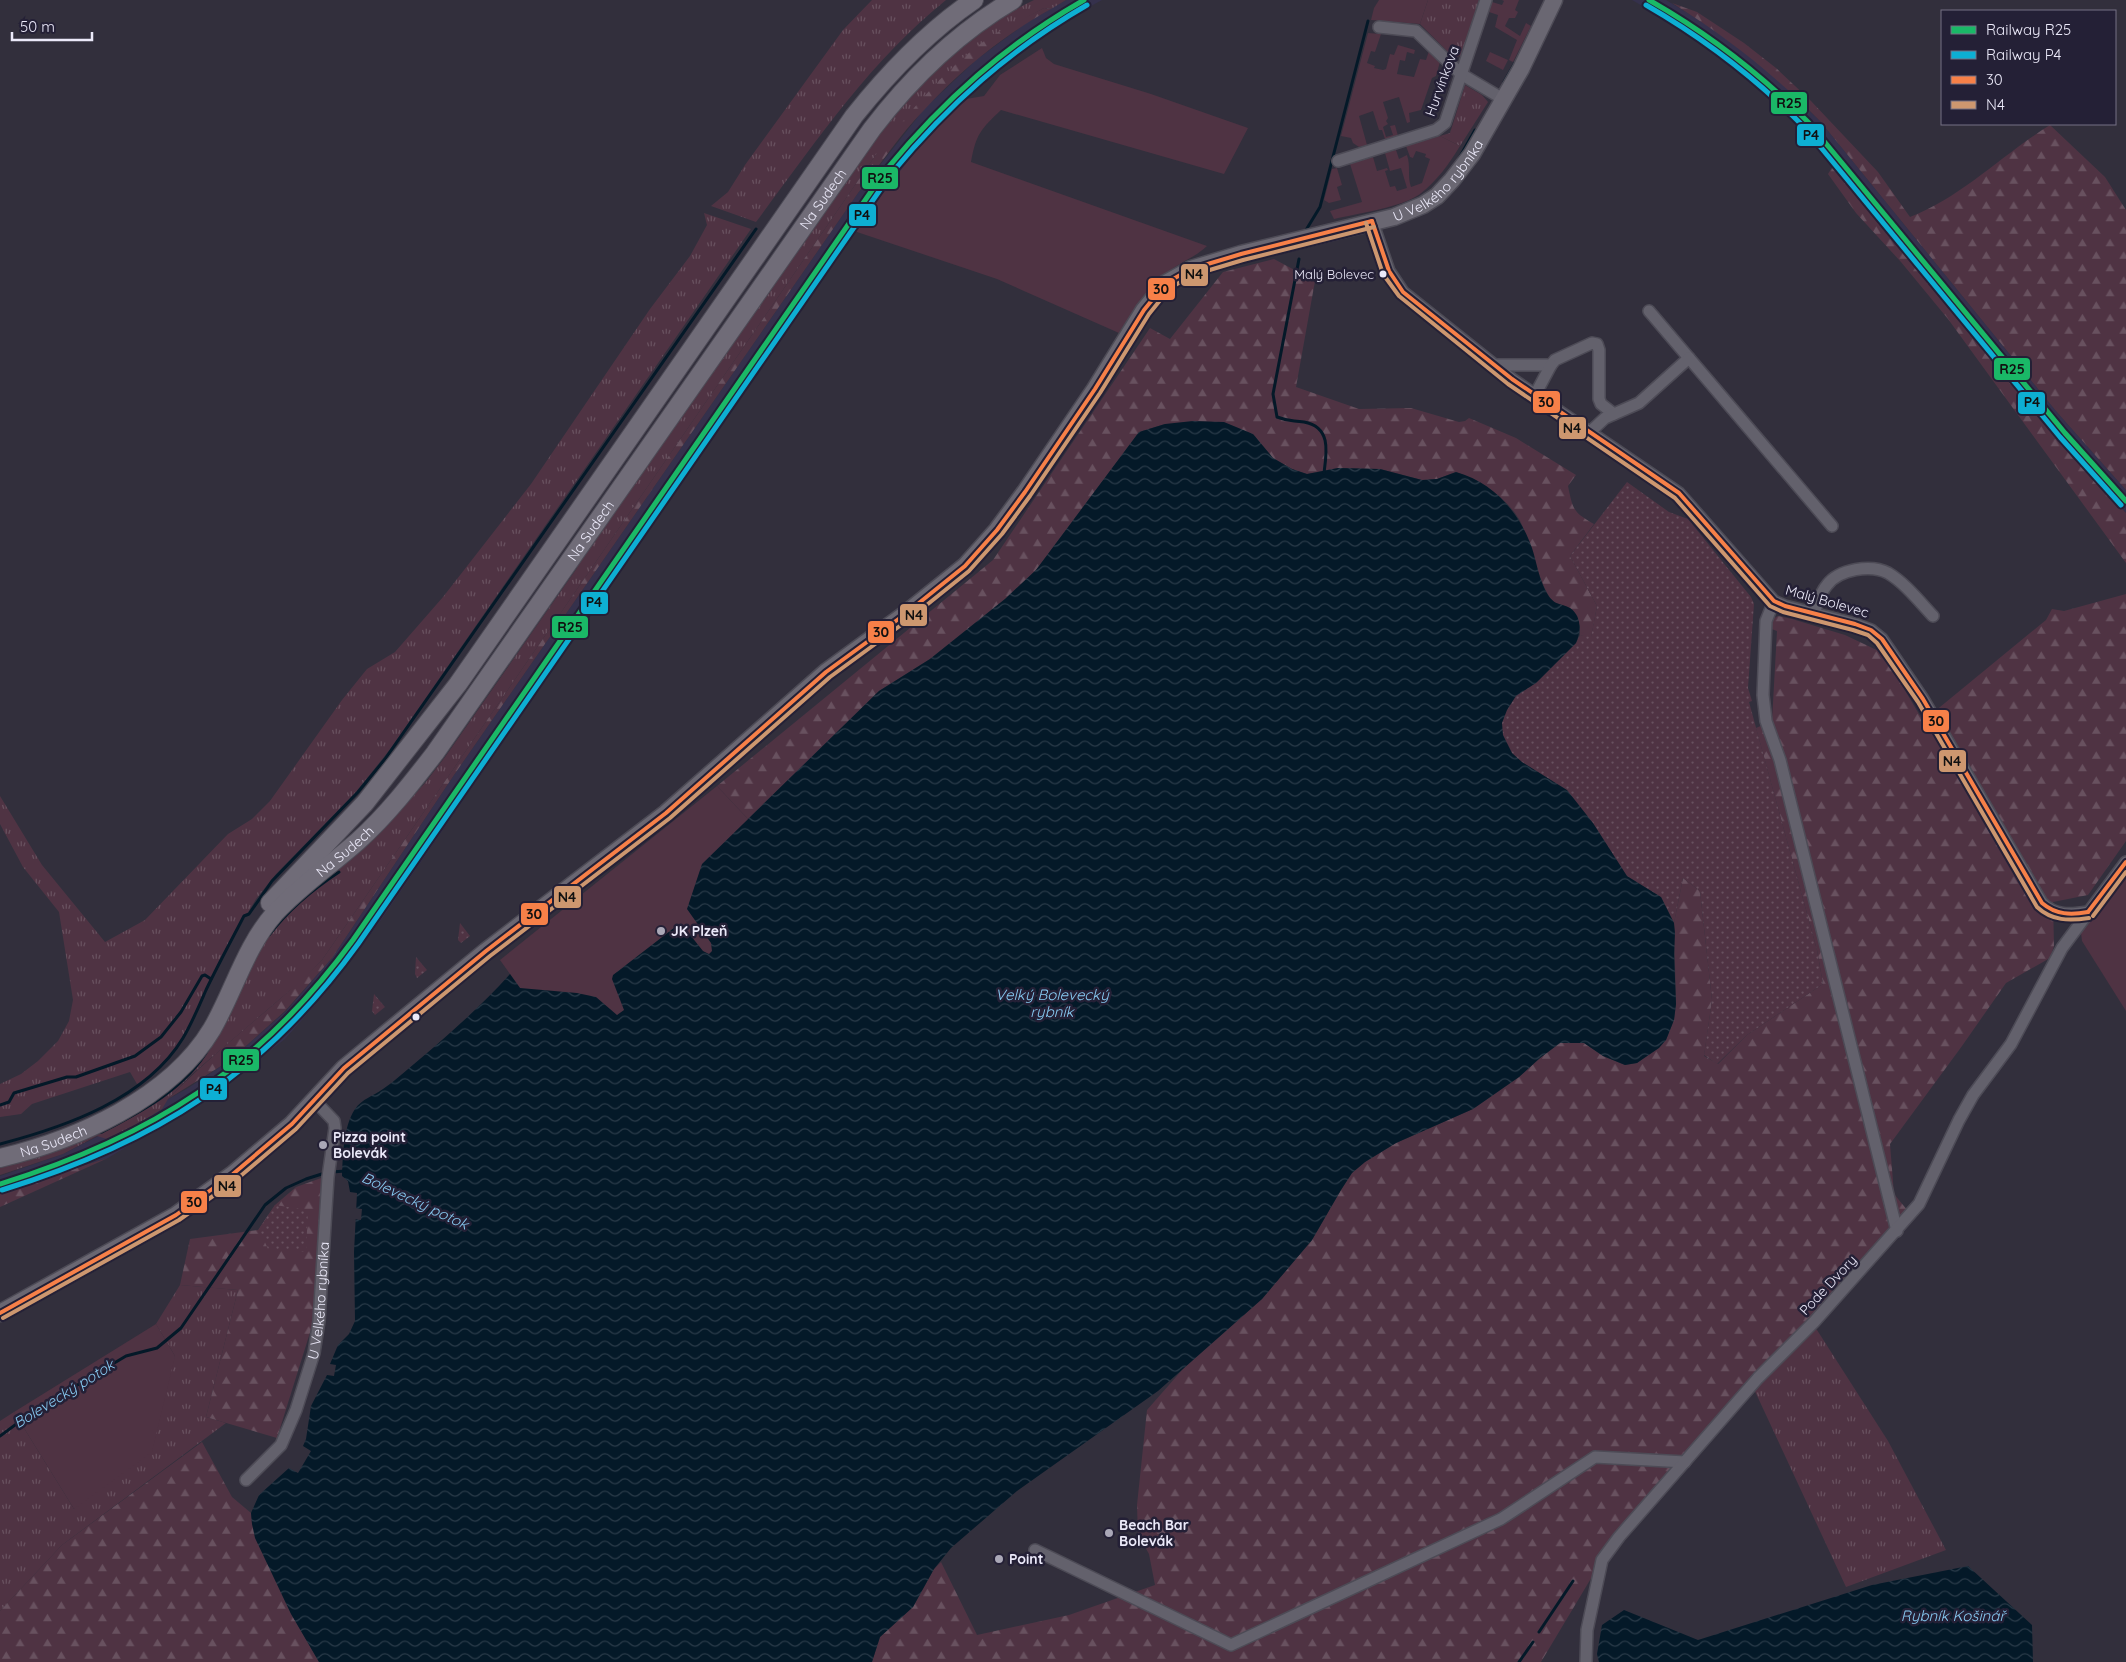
<svg xmlns="http://www.w3.org/2000/svg" width="2126" height="1662" viewBox="0 0 2126 1662" font-family="Quicksand,sans-serif">
<style>
.built{fill:#35314c}
.grass{fill:url(#grass-tufts)}
.forest{fill:url(#forest-firs)}
.park{fill:url(#park-dots)}
.garden{fill:#4f3343}
.water{fill:url(#water-waves)}
.pier{fill:#322f3c}
.lines{fill:none;stroke-linecap:round;stroke-linejoin:round}
.stream{stroke:#041928;stroke-width:3}
.street-casing{stroke:#4d4b56;stroke-width:14}
.secondary-casing{stroke:#4d4b56;stroke-width:19}
.primary-casing{stroke:#4d4b56;stroke-width:20}
.street{stroke:#63616c;stroke-width:11}
.secondary{stroke:#6a6772;stroke-width:16}
.primary{stroke:#706c78;stroke-width:18}
.bus-1-casing{stroke:#242036;stroke-width:8}
.bus-2-casing{stroke:#242036;stroke-width:8}
.bus-1{stroke:#f78048;stroke-width:4}
.bus-2{stroke:#cd976f;stroke-width:4}
.rail-1-casing{stroke:#242036;stroke-width:9}
.rail-2-casing{stroke:#242036;stroke-width:9}
.rail-1{stroke:#1ab867;stroke-width:5}
.rail-2{stroke:#0dafd3;stroke-width:5}
.bus-dot{fill:#ebe9f9;stroke:#242036;stroke-width:2}
.poi-dot{fill:#aaa8b7;stroke:#242036;stroke-width:2}
.labels{text-anchor:middle;stroke-width:5;stroke-linejoin:round;paint-order:stroke}
.bus-label{font-size:13px;fill:#ebe9f9;stroke:#242036;text-anchor:end}
.street-label{font-size:14px;fill:#ebe9f9;stroke:#242036}
.poi-label{font-size:14px;font-weight:bold;fill:#ebe9f9;stroke:#242036;text-anchor:start}
.water-label{font-size:15px;font-style:italic;fill:#87caf2;stroke:#242036}
.line-badge{stroke:#242036;stroke-width:2}
.pale-badge-label{font-size:14px;text-anchor:middle;font-weight:bold;fill:#111}
</style>
<defs>
<pattern id="grass-tufts" width="24" height="20" patternUnits="userSpaceOnUse" patternTransform="scale(1.25)"><rect width="24" height="20" fill="#4f3343"/><path d="M3 7l-1-3M5 7V3M7 7l1-3M15 17l-1-3M17 17v-4M19 17l1-3" fill="none" stroke="#68515f"/></pattern>
<pattern id="forest-firs" width="22" height="20" patternUnits="userSpaceOnUse" patternTransform="scale(1.25)"><rect width="22" height="20" fill="#4f3343"/><path d="M5 1l3.5 6h-7zM16 11l3.5 6h-7z" fill="#68515f"/></pattern>
<pattern id="park-dots" width="8" height="8" patternUnits="userSpaceOnUse" patternTransform="scale(1.25)"><rect width="8" height="8" fill="#4f3343"/><path d="M2 2h.1M6 6h.1" fill="none" stroke="#68515f" stroke-width="1.8" stroke-linecap="round"/></pattern>
<pattern id="water-waves" width="16" height="10" patternUnits="userSpaceOnUse" patternTransform="scale(1.25)"><rect width="16" height="10" fill="#041928"/><path d="M0 5q4-4 8 0t8 0" fill="none" stroke="#293a48"/></pattern>
</defs>
<rect width="100%" height="100%" fill="#322f3c"/>
<g class="built">
<polygon points="1066,0 1102,0 1044,32 998,64 934,127 849,238 381,920 324,995 285,1039 214,1094 108,1158 0,1191 0,1176 63,1154 140,1115 188,1088 229,1061 286,1011 332,958 454,775 858,193 924,109 976,60 1026,23"/>
<polygon points="1632,0 1666,0 1711,27 1771,73 1820,121 2056,411 2126,490 2126,513 2081,465 2044,421 1808,132 1784,107 1729,60 1703,41"/>
</g>
<g class="grass">
<path d="M872 0H946C869 62 815 143 756 222L711 206 728 192 745 165 843 30Z"/>
<path d="M1034 0H1066L1051 9 1044 8 993 36 875 156 322 960 301 981 191 1075 168 1099 162 1109 128 1130 107 1139 97 1136 63 1154 0 1175V1168C72 1148 146 1121 196 1063L248 967 278 920 376 837 425 783 445 757 577 568 576 565C638 476 700 387 762 298 837 191 913 59 1034 0Z"/>
<polygon points="1428,0 1479,0 1462,55 1454,58 1420,24"/>
<polygon points="1465,85 1482,95 1488,102 1460,146 1440,136 1450,133"/>
<polygon points="704,213 751,229 391,748 356,792 276,874 256,899 225,951 192,1022 172,1054 154,1073 137,1084 130,1072 32,1104 21,1114 0,1117 0,1084 21,1074 38,1061 58,1041 69,1021 73,1000 59,912 23,867 0,824 0,796 42,865 105,942 145,920 228,834 252,819 270,801 342,700 367,669 395,652 443,597 531,484 650,309 690,256 707,225"/>
<polygon points="180,1285 238,1290 206,1417 226,1423 62,1545 0,1611 0,1421 14,1412 74,1509 175,1356 156,1324"/>
<polygon points="1813,1327 1817,1330 1888,1441 1946,1550 1846,1587 1753,1387"/>
</g>
<g class="forest">
<path d="M1672 3 1697 12 1744 43 1776 68 1811 101 1878 172 1910 217C1962 197 2003 154 2050 125L2105 177 2126 210V490L2056 411 1820 121C1775 75 1727 37 1672 3Z"/>
<path d="M1044 8 1051 9C1004 35 962 69 925 109 900 134 880 165 858 193L454 775 332 958 285 1011 229 1061 168 1099C216 1049 273 1009 322 960L875 156C910 112 946 66 993 35 1009 25 1027 17 1044 8Z"/>
<polygon points="1835,163 2044,421 2081,465 2126,513 2126,563 1948,319 1901,262 1856,213 1828,174"/>
<path d="M1274 259 1315 281 1296 387 1359 409 1411 408 1459 422 1465 421 1469 418 1516 438 1576 475 1568 486C1573 510 1573 512 1594 524L1570 556 1597 606 1591 638 1580 635V626L1570 608C1565 607 1559 606 1555 603 1541 594 1530 538 1519 519 1505 496 1480 481 1456 472L1437 479 1422 480 1380 469 1338 468 1307 474 1292 469 1273 458 1253 434 1165 424 1139 432 1036 570 1005 599 930 659 879 691 748 819 717 786 993 560 1150 328 1170 339 1223 272Z"/>
<polygon points="2126,594 2126,841 2088,895 2053,902 2054,946 2050,958 2006,983 1962,1046 1890,1144 1894,1194 1908,1211 1602,1560 1541,1662 872,1662 880,1637 913,1607 934,1569 941,1562 977,1635 1069,1615 1155,1585 1149,1554 1138,1534 1137,1505 1147,1410 1183,1369 1262,1299 1312,1240 1341,1190 1352,1173 1365,1162 1396,1143 1473,1109 1519,1077 1540,1058 1560,1043 1584,1043 1603,1056 1625,1065 1637,1063 1666,1040 1674,1020 1676,1004 1674,923 1683,878 1700,891 1712,1000 1704,1056 1718,1064 1747,1035 1823,984 1817,950 1756,728 1772,721 1777,631 1769,628 1770,620 1778,616 1792,619 1845,635 1883,653 1923,721 2046,620 2052,609 2064,611"/>
<polygon points="108,1158 0,1207 0,1191"/>
<polygon points="324,1177 313,1323 277,1438 206,1417 238,1290 180,1285 190,1239 258,1230 275,1205 296,1187"/>
<polygon points="202,1442 232,1497 251,1513 252,1524 291,1613 319,1662 0,1662 0,1611 62,1545"/>
</g>
<g class="park">
<polygon points="1627,482 1669,512 1688,519 1751,597 1754,604 1748,688 1752,701 1749,702 1817,950 1823,984 1747,1035 1717,1064 1704,1055 1712,1000 1700,891 1683,878 1674,923 1661,897 1622,897 1475,711 1536,683 1576,643 1580,635 1591,637 1597,606 1570,556"/>
<polygon points="460,923 470,936 461,943 458,940"/>
<polygon points="416,957 427,970 417,978 415,974"/>
<polygon points="374,994 385,1007 375,1015 372,1011"/>
<polygon points="275,1205 308,1210 306,1252 268,1249 259,1229"/>
</g>
<g class="garden">
<polygon points="1379,0 1428,0 1420,24 1371,20 1374,8"/>
<polygon points="1502,0 1519,0 1515,10 1518,12 1515,18 1509,18 1505,26 1520,36 1526,23 1531,26 1513,62 1509,60 1517,40 1495,27 1498,15 1489,12 1492,2 1502,5 1504,1"/>
<polygon points="1368,33 1381,34 1375,52 1371,51 1367,63 1375,66 1374,68 1383,70 1386,69 1390,54 1394,55 1398,45 1415,50 1414,54 1407,52 1405,61 1400,60 1397,74 1414,77 1420,59 1426,60 1429,51 1440,62 1436,76 1432,78 1421,110 1409,113 1410,122 1407,123 1399,97 1383,102 1388,118 1386,121 1388,124 1383,127 1386,137 1393,135 1390,126 1395,125 1398,136 1385,139 1382,130 1379,130 1373,111 1359,116 1367,145 1359,147 1353,143 1351,138 1341,136"/>
<path d="M1042 48 1046 58 1054 64 1151 94 1248 128 1224 174 1001 110C981 129 976 134 971 162L1207 246C1194 258 1182 261 1168 272 1147 288 1133 311 1119 333L997 279 854 231 934 127 960 100 984 96 1000 75Z"/>
<polygon points="1490,52 1508,60 1503,70 1486,61"/>
<path d="M1440 136 1460 146C1449 164 1437 181 1420 194 1403 207 1356 214 1334 219L1330 211 1362 202 1350 164 1373 157 1377 171 1387 168 1388 170 1385 171 1390 187 1395 186 1397 191 1407 188 1401 168 1390 171 1385 153 1396 150 1399 159 1407 155C1411 167 1407 176 1411 187L1422 183 1430 159 1425 157 1426 154 1416 151 1413 158 1410 157 1406 146Z"/>
<polygon points="1337,168 1342,185 1337,187 1341,200 1329,203 1324,200 1332,169"/>
<polygon points="717,786 748,819 819,902 604,1086 520,988 500,960"/>
<polygon points="2126,872 2126,1011 2082,941 2081,933"/>
<polygon points="156,1324 175,1356 152,1452 74,1509 14,1412"/>
</g>
<g class="water">
<path d="M1193 421 1224 422 1253 434 1273 458 1292 469 1307 474 1338 468 1380 469 1422 480 1437 479 1456 472C1493 482 1520 513 1532 548 1537 563 1539 581 1548 595 1555 606 1562 603 1570 608 1582 616 1581 632 1576 643L1536 683 1516 696 1507 710 1502 723 1503 735 1512 753 1522 762 1567 790 1593 823 1627 876 1661 897 1674 923 1675 933 1674 954 1676 1004 1674 1020 1666 1040 1659 1048 1637 1063 1625 1065 1603 1056 1584 1043H1560L1540 1058 1519 1077 1473 1109 1396 1143 1365 1162 1352 1173 1341 1190 1312 1240 1262 1299 1158 1391 1017 1491 951 1548 934 1569 913 1607 880 1637 872 1662H319L291 1614 255 1538 252 1524 251 1513 259 1495 289 1468 298 1473 311 1451 303 1446 306 1439 311 1406 327 1375 334 1376 336 1365 330 1364 338 1345 349 1334 355 1321 354 1252 357 1193 350 1192 348 1181 342 1176C343 1156 343 1127 355 1109 362 1099 373 1096 383 1089 389 1085 395 1080 401 1075 439 1043 477 1011 510 974L520 988 577 993 596 997 617 1015 624 1010 612 979 613 975 679 924 683 926 703 951 709 954 712 951 711 943 687 909 702 864 879 691 930 659 1005 599 1036 570 1139 432 1165 424Z"/>
<polygon points="1968,1566 2032,1625 2033,1662 1599,1662 1597,1654 1602,1625 1624,1610 1698,1640 1872,1585"/>
</g>
<polygon class="pier" points="353,1208 362,1209 361,1220 353,1219"/>
<g class="lines">
<g class="stream">
<polyline points="1504,82 1515,63"/>
<polyline points="1458,160 1475,130"/>
<polyline points="1306,230 1320,207 1368,21"/>
<path d="M1299 259 1273 394 1277 417C1290 422 1292 420 1304 422 1331 427 1327 451 1324 473"/>
<path d="M269 935C289 909 313 889 339 872"/>
<polyline points="0,1105 9,1102 14,1093 67,1077 76,1077 135,1056 161,1037 181,1012 202,976 205,975 211,979"/>
<path d="M96 1133 102 1132C142 1111 185 1089 209 1048"/>
<path d="M0 1144C65 1127 146 1099 183 1038 192 1023 199 1006 206 990 218 965 231 941 244 916L249 914 272 881 358 792 385 759 756 229"/>
<polyline points="332,1172 345,1171"/>
<polyline points="0,1436 34,1411 126,1356 157,1348 181,1328 265,1205 286,1188 306,1179 325,1173"/>
<polyline points="1539,1632 1573,1581"/>
<polyline points="1519,1662 1533,1642"/>
</g>
<defs>
<g id="street">
<polyline points="1379,27 1416,31 1461,74 1503,99"/>
<polyline points="1338,161 1436,130 1445,123 1486,0"/>
<path d="M1372 221 1389 271 1403 292 1512 379 1679 493 1774 601 1785 606 1855 624 1871 630 1882 639 1923 699 2042 903C2055 916 2070 915 2088 912"/>
<polyline points="1649,311 1832,526"/>
<polyline points="1493,365 1551,365 1555,360 1592,343 1597,344 1599,350 1599,399 1601,404 1614,414"/>
<polyline points="1535,395 1551,365"/>
<polyline points="1590,432 1605,418 1639,403 1689,358"/>
<polyline points="1774,601 1766,621 1763,695 1766,721 1780,760 1897,1231"/>
<path d="M1814 613C1818 603 1820 593 1827 585 1839 569 1871 564 1888 573 1905 583 1919 601 1933 616"/>
<path id="s1" d="M246 1480 281 1445 296 1410 314 1353 319 1321 328 1177 335 1128 334 1121 314 1100"/>
<polyline points="1035,1550 1231,1645 1501,1519 1595,1457 1685,1462"/>
<polyline points="1586,1662 1587,1630 1602,1560 1619,1537 1758,1378 1814,1322 1919,1204 1959,1120 1973,1095 2011,1044 2062,948 2126,862"/>
</g>
<g id="secondary">
<path id="s2" d="M0 1313 176 1215 233 1174 292 1124 344 1068 486 951 666 813 826 672 904 615 965 566 997 530 1025 492 1095 389 1144 310 1166 283 1191 269 1241 254 1394 217 1423 205 1437 196 1452 180 1472 154 1521 69 1554 0"/>
</g>
<g id="primary">
<path d="M270 903 365 803 458 684 854 116C889 72 927 32 974 0"/>
<path id="s3" d="M0 1158C76 1140 170 1099 212 1029 234 991 245 947 275 913 300 886 331 865 358 841 387 815 411 784 435 753L872 129C911 78 957 33 1013 0"/>
</g>
</defs>
<use href="#street" class="street-casing"/>
<use href="#secondary" class="secondary-casing"/>
<use href="#primary" class="primary-casing"/>
<use href="#street" class="street"/>
<use href="#secondary" class="secondary"/>
<use href="#primary" class="primary"/>
<defs>
<g id="bus-1">
<path d="M1372 221 1389 271 1403 292 1512 379 1679 493 1774 601 1785 606 1855 624 1871 630 1882 639 1923 699 2042 903C2056 915 2071 915 2088 912"/>
<polyline points="2088,912 2126,862"/>
<polyline points="0,1313 176,1215 233,1174 292,1124 344,1068 486,951 666,813 826,672 904,615 965,566 997,530 1025,492 1095,389 1144,310 1166,283 1191,269 1241,254 1372,221"/>
</g>
<g id="bus-2">
<path d="M1366 223 1383 274 1399 296 1508 384 1675 498 1770 606 1783 612 1853 630 1868 635 1877 643 1918 702 2037 907C2052 921 2069 921 2089 918"/>
<polyline points="2093,916 2126,872"/>
<polyline points="3,1318 179,1220 237,1179 296,1129 348,1073 490,956 670,818 830,677 908,620 969,571 1002,534 1030,496 1100,393 1149,314 1170,288 1193,275 1243,260 1374,227"/>
</g>
</defs>
<use href="#bus-1" class="bus-1-casing"/>
<use href="#bus-2" class="bus-2-casing"/>
<use href="#bus-1" class="bus-1"/>
<use href="#bus-2" class="bus-2"/>
<defs>
<g id="rail-1">
<path d="M1649 0C1709 34 1761 74 1809 123L2065 433 2126 501"/>
<path d="M0 1184C151 1137 259 1069 353 940L886 170C944 100 1005 45 1084 0"/>
</g>
<g id="rail-2">
<path d="M1646 5C1705 39 1757 79 1804 127L2060 437 2121 505"/>
<path d="M2 1190C155 1143 264 1074 358 944L891 174C949 104 1009 50 1087 5"/>
</g>
</defs>
<use href="#rail-1" class="rail-1-casing"/>
<use href="#rail-2" class="rail-2-casing"/>
<use href="#rail-1" class="rail-1"/>
<use href="#rail-2" class="rail-2"/>
</g>
<g class="bus-dot">
<circle cx="1383" cy="274" r="4.5"/>
<circle cx="416" cy="1017" r="4.5"/>
</g>
<g class="poi-dot">
<circle cx="661" cy="931" r="5"/>
<circle cx="323" cy="1145" r="5"/>
<circle cx="1109" cy="1533" r="5"/>
<circle cx="999" cy="1559" r="5"/>
</g>
<g class="labels">
<g class="bus-label">
<text x="1374" y="279">Malý Bolevec</text>
</g>
<g class="street-label">
<text transform="translate(1442 81) rotate(-70)" y="5">Hurvínkova</text>
<text dy="5" stroke="none"><textPath href="#s2" startOffset="1869">U Velkého rybníka</textPath></text>
<text dy="5" stroke="none"><textPath href="#s3" startOffset="1290">Na Sudech</textPath></text>
<text dy="5" stroke="none"><textPath href="#s3" startOffset="885">Na Sudech</textPath></text>
<text transform="translate(1827 601) rotate(16)" y="5">Malý Bolevec</text>
<text dy="5" stroke="none"><textPath href="#s3" startOffset="480">Na Sudech</textPath></text>
<text dy="5" stroke="none"><textPath href="#s3" startOffset="56">Na Sudech</textPath></text>
<text transform="translate(1828 1285) rotate(-47)" y="5">Pode Dvory</text>
<text dy="5" stroke="none"><textPath href="#s1" startOffset="200">U Velkého rybníka</textPath></text>
</g>
<g class="poi-label">
<text x="671" y="936">JK Plzeň</text>
<text x="333" y="1142">Pizza point<tspan x="333" dy="16">Bolevák</tspan></text>
<text x="1119" y="1530">Beach Bar<tspan x="1119" dy="16">Bolevák</tspan></text>
<text x="1009" y="1564">Point</text>
</g>
<g class="water-label">
<text x="1052" y="1000">Velký Bolevecký<tspan x="1052" dy="17">rybník</tspan></text>
<text transform="translate(415 1201) rotate(25)" y="5">Bolevecký potok</text>
<text transform="translate(64 1394) rotate(-32)" y="5">Bolevecký potok</text>
<text x="1953" y="1621">Rybník Košinář</text>
</g>
</g>
<g class="line-badge">
<rect x="1770" y="91" width="38" height="24" rx="5" fill="#1ab867"/>
<rect x="1796" y="123" width="29" height="24" rx="5" fill="#0dafd3"/>
<rect x="861" y="166" width="38" height="24" rx="5" fill="#1ab867"/>
<rect x="848" y="203" width="29" height="24" rx="5" fill="#0dafd3"/>
<rect x="1180" y="263" width="29" height="24" rx="5" fill="#cd976f"/>
<rect x="1147" y="277" width="29" height="24" rx="5" fill="#f78048"/>
<rect x="1993" y="357" width="38" height="24" rx="5" fill="#1ab867"/>
<rect x="1532" y="390" width="29" height="24" rx="5" fill="#f78048"/>
<rect x="2017" y="391" width="29" height="24" rx="5" fill="#0dafd3"/>
<rect x="1558" y="416" width="29" height="24" rx="5" fill="#cd976f"/>
<rect x="580" y="591" width="29" height="24" rx="5" fill="#0dafd3"/>
<rect x="899" y="603" width="29" height="24" rx="5" fill="#cd976f"/>
<rect x="551" y="615" width="38" height="24" rx="5" fill="#1ab867"/>
<rect x="867" y="620" width="28" height="24" rx="5" fill="#f78048"/>
<rect x="1922" y="709" width="28" height="24" rx="5" fill="#f78048"/>
<rect x="1938" y="749" width="29" height="24" rx="5" fill="#cd976f"/>
<rect x="553" y="885" width="29" height="24" rx="5" fill="#cd976f"/>
<rect x="520" y="902" width="29" height="24" rx="5" fill="#f78048"/>
<rect x="222" y="1048" width="38" height="24" rx="5" fill="#1ab867"/>
<rect x="199" y="1077" width="29" height="24" rx="5" fill="#0dafd3"/>
<rect x="213" y="1174" width="29" height="24" rx="5" fill="#cd976f"/>
<rect x="180" y="1190" width="28" height="24" rx="5" fill="#f78048"/>
</g>
<g class="pale-badge-label">
<text x="1789" y="108">R25</text>
<text x="1811" y="140">P4</text>
<text x="880" y="183">R25</text>
<text x="862" y="220">P4</text>
<text x="1194" y="279">N4</text>
<text x="1161" y="294">30</text>
<text x="2012" y="374">R25</text>
<text x="1546" y="407">30</text>
<text x="2032" y="407">P4</text>
<text x="1572" y="433">N4</text>
<text x="594" y="607">P4</text>
<text x="914" y="620">N4</text>
<text x="570" y="632">R25</text>
<text x="881" y="637">30</text>
<text x="1936" y="726">30</text>
<text x="1952" y="766">N4</text>
<text x="567" y="902">N4</text>
<text x="534" y="919">30</text>
<text x="241" y="1065">R25</text>
<text x="214" y="1094">P4</text>
<text x="227" y="1191">N4</text>
<text x="194" y="1207">30</text>
</g>
<rect x="1941" y="10" width="175" height="115" fill="#242036" stroke="#747084"/>
<rect x="1951" y="26" width="25" height="8" fill="#1ab867" stroke="#747084"/>
<text x="1986" y="35" font-size="15" fill="#ebe9f9">Railway R25</text>
<rect x="1951" y="51" width="25" height="8" fill="#0dafd3" stroke="#747084"/>
<text x="1986" y="60" font-size="15" fill="#ebe9f9">Railway P4</text>
<rect x="1951" y="76" width="25" height="8" fill="#f78048" stroke="#747084"/>
<text x="1986" y="85" font-size="15" fill="#ebe9f9">30</text>
<rect x="1951" y="101" width="25" height="8" fill="#cd976f" stroke="#747084"/>
<text x="1986" y="110" font-size="15" fill="#ebe9f9">N4</text>
<path d="M12 32v8h80v-8" fill="none" stroke="#ebe9f9" stroke-width="2.5"/>
<text x="20" y="32" font-size="15" fill="#ebe9f9" stroke="#242036" stroke-width="4" paint-order="stroke">50 m</text>
</svg>
